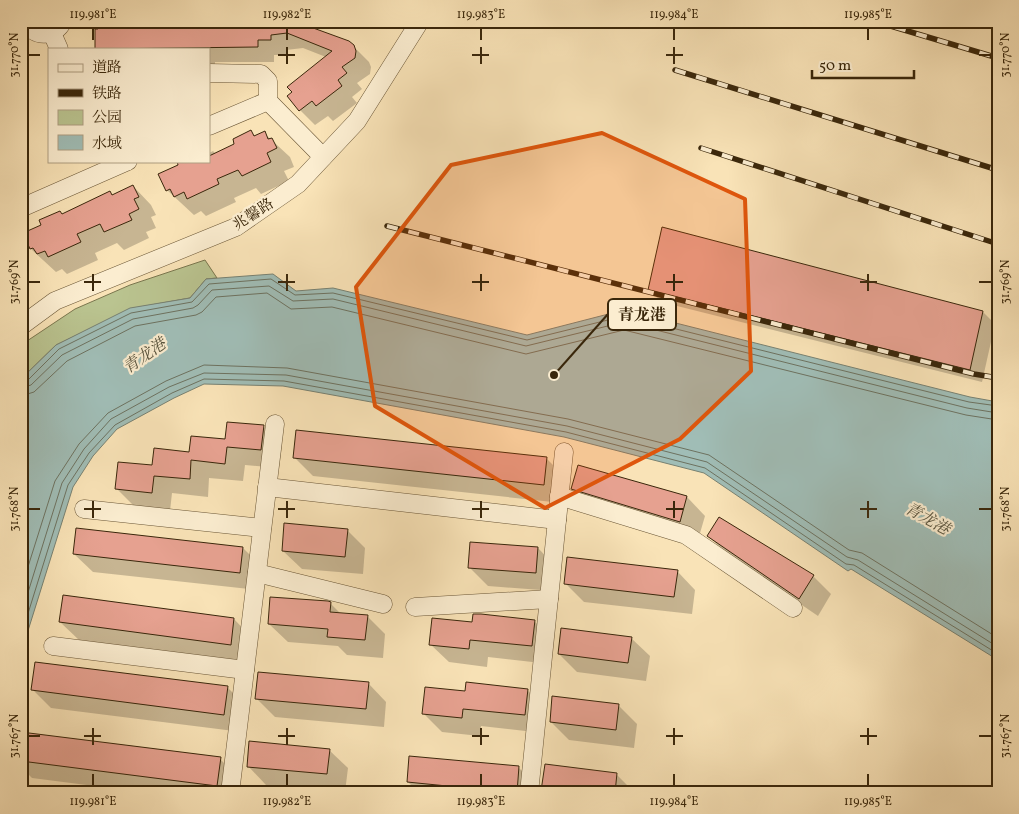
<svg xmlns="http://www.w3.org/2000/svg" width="1019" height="814" viewBox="0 0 1019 814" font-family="Vollkorn,'Noto Serif SC',serif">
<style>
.green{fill:#bac490;stroke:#7a764e}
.water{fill:#a0bdb6;stroke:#778172}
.shadow{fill:#0003}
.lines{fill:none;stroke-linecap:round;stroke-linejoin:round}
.shore{stroke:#6d7260;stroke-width:1}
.building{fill:#e6a190;stroke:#3a270b}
.minor-casing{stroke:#6a5636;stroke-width:19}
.minor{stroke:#fbedd0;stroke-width:18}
.rail-casing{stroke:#3a270b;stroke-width:5.5}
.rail{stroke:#fbedd0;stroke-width:4;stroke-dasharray:11;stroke-linecap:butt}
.marked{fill:#df560c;fill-opacity:0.2;stroke:#df560c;stroke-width:4;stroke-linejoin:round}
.ticks{fill:none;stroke:#3a270b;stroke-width:2}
.labels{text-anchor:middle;stroke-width:4.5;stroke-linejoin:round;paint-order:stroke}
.street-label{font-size:15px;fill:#3a270b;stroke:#fbedd0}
.water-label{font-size:16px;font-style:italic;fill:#59543e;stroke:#fbedd0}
.leader{fill:none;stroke:#3a270b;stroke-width:2}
.callout-dot{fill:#3a270b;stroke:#fbedd0;stroke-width:2}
.callout{fill:#fbedd0;stroke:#3a270b;stroke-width:2}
.callout-label{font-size:16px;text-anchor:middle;font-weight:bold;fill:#3a270b}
.neatline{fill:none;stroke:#3a270b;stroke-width:2}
.ticks-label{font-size:12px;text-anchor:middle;fill:#3a270b}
</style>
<rect width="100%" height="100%" fill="#f9e3b7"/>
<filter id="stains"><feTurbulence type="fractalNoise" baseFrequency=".004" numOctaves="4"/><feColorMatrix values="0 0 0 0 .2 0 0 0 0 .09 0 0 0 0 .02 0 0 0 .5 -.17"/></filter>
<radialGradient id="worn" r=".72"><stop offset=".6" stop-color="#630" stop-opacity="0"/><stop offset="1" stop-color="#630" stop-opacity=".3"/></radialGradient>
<polygon class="green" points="205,260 217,278 206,279 190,298 134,308 56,345 21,379 21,345 75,309 130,285"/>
<polygon class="water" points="273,274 296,291 333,288 527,335 624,310 970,397 998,402 998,660 851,569 848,571 704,473 564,437 283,386 204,384 174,398 117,429 93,456 73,487 21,653 21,379 56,345 130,308 190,298 206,279"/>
<g class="shadow">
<polygon points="291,21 353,46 369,62 371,67 370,74 357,83 362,89 352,97 357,103 333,121 328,116 315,125 300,110 326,57 303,48 286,50 286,55 274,55 274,62 215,62 215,70 209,70 209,49 96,49"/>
<polygon points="251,132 256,137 264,133 290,157 294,167 284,171 289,181 261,194 256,188 234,198 236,202 206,216 201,211 194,215 167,190 180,165 209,161 209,153 213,151 216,154 235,145"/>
<polygon points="133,186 151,205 156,215 151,217 156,228 146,232 149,238 124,250 117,243 95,253 98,260 67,274 62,269 56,272 31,249 63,215 109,192 113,196"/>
<polygon points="649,289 983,312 995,324 982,382 661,302"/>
<polygon points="264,427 282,445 279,468 245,465 243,481 209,478 208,497 172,493 170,511 135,507 117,489 154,467"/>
<polygon points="294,457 546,458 565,477 562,503 313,476"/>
<polygon points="579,466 687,497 705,516 698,540 591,507 572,488"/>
<polygon points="347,530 365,548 363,574 302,569 283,551"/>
<polygon points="708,536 813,576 831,594 818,616 727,554"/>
<polygon points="243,548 261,566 258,590 93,572 74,554"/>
<polygon points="538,548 556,567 554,591 488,586 470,568"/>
<polygon points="677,571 695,590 692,614 584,602 565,583"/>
<polygon points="330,603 341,614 367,616 385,634 383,658 347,655 338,646 288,642 269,624"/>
<polygon points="234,619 252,638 249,663 79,640 60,622"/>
<polygon points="534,621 553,639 550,664 488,657 487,667 449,662 430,644 473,623"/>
<polygon points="631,638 650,656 646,681 577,672 559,654"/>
<polygon points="368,683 386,702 384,727 275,717 257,699"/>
<polygon points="227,687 245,705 242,732 51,708 33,690"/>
<polygon points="527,690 546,708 543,733 481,726 480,736 442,732 423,713 466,692"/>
<polygon points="618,705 637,724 634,748 569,740 551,722"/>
<polygon points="21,733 220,759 238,777 236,793 149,793 32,778 21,767"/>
<polygon points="329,750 348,768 345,792 266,785 248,766"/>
<polygon points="518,767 537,786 536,793 419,793 408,782"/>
<polygon points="617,775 635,793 545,793 543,790"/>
</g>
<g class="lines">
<g class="shore">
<polyline points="21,382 27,381 59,349 131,313 192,302 209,284 271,279 295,295 333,293 527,340 624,316 969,402 998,406"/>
<polyline points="21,388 31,385 62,355 133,319 193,308 198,305 212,290 269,286 293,301 333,299 526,346 624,322 967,408 998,413"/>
<polyline points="21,396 34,392 67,361 135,326 196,315 202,312 216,297 267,293 291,309 332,307 526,354 624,330 966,415 998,420"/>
<polyline points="21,589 55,481 79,444 108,413 166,381 204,365 287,368 568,419 709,455 849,550 862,553 998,638"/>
<polyline points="21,615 62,483 84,449 111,419 169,387 204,373 286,375 567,426 707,462 847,557 858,560 998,647"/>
<polyline points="21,636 68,485 89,453 115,425 172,393 204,379 284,381 566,432 705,468 846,564 854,565 998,654"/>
</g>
</g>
<g class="building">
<polygon points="99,21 294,21 349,41 354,45 356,51 355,58 342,67 347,73 338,80 342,86 316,106 312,101 299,111 287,96 292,92 287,87 332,51 287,33 271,35 271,40 258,40 258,47 95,49 95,29 98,29"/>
<polygon points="251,130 254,136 265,131 268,139 272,138 277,148 267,153 271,162 242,176 238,170 217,179 219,184 187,199 184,192 174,197 170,189 166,191 158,174 178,165 177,161 209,161 209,156 234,144 233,139"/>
<polygon points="133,185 139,197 134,199 139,209 129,214 132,220 104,232 100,224 77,234 81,242 48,257 45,251 37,254 33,248 30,249 23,233 41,225 39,220 60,211 62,214 110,191 112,195"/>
<polygon points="662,227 983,311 970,370 648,290"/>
<polygon points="227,422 264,425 261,450 227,447 225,464 191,460 190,479 154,476 152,493 115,489 118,462 152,465 154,448 189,452 191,436 225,439"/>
<polygon points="296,430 547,457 544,485 293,458"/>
<polygon points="578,465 687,496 680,522 571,489"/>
<polygon points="719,517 814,575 799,599 707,536"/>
<polygon points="284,523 348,529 345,557 282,551"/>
<polygon points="76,528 243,547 240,573 73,554"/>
<polygon points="470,542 538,547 536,573 468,568"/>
<polygon points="567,557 678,570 674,597 564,584"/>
<polygon points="63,595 234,618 231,645 59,622"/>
<polygon points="270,597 328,601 331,602 330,612 368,615 365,640 327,637 328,629 268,624"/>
<polygon points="473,614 481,614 535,620 532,646 470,640 469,649 429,645 432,618 472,622"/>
<polygon points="561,628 632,637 628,663 558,654"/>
<polygon points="35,662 228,686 224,715 31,690"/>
<polygon points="258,672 369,682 366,709 255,699"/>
<polygon points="466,682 528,689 525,715 463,709 462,718 422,714 425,687 465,691"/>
<polygon points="552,696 619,704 616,730 550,722"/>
<polygon points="21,732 221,757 217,786 21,761"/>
<polygon points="249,741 330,749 327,774 247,767"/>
<polygon points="409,756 519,766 517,793 407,782"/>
<polygon points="545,764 617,773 615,793 557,793 541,791"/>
</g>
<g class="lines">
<defs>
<g id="minor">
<path d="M25 21C33 38 55 38 63 21"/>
<polyline points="52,33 59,49"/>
<polyline points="209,73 261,74 268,81 268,101 323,157"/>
<polyline points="209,126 268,101"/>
<polyline points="21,208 128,161"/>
<polyline points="21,326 55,301 236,227 298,184 357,121 420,21"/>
<polyline points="267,487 557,520"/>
<polyline points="559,496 686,535 793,608"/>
<polyline points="84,509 262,528"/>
<polyline points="257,573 383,604"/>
<polyline points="415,607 549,599"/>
<polyline points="53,646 245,670"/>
<polyline points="230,793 275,424"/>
<polyline points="529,793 564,452"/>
</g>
</defs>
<use href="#minor" class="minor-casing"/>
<use href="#minor" class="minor"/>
<defs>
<g id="rail">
<polyline points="874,21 998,58"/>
<polyline points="675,70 998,170"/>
<polyline points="701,148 998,244"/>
<polyline points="387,226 974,374 998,378"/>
</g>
</defs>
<use href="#rail" class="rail-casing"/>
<use href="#rail" class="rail"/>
</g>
<path class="marked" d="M602 133 745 199 751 371 680 439 545 508 375 406 356 287 451 165Z"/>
<path class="ticks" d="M93 28V40M287 28V40M481 28V40M674 28V40M868 28V40M287 47V64M481 47V64M674 47V64M28 55H40M278 55H295M472 55H489M666 55H683M979 55H992M93 274V291M287 274V291M481 274V291M674 274V291M868 274V291M28 282H40M84 282H101M278 282H295M472 282H489M666 282H683M860 282H877M979 282H992M93 501V518M287 501V518M481 501V518M674 501V518M868 501V518M28 509H40M84 509H101M278 509H295M472 509H489M666 509H683M860 509H877M979 509H992M93 728V745M287 728V745M481 728V745M674 728V745M868 728V745M28 736H40M84 736H101M278 736H295M472 736H489M666 736H683M860 736H877M979 736H992M93 774V786M287 774V786M481 774V786M674 774V786M868 774V786"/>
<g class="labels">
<g class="street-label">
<text transform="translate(253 214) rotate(-33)" y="5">兆馨路</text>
</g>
<g class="water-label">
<text transform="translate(144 355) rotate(-35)" y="6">青龙港</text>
<text transform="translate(928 518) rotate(29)" y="6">青龙港</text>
</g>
</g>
<path class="leader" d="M554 375L608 314"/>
<circle class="callout-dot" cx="554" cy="375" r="5"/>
<rect class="callout" x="608" y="299" width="68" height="31" rx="5"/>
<g class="callout-label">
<text x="642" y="320">青龙港</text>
</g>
<rect width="1019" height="814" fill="none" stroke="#f9e3b7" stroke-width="55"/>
<rect x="48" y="48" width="162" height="115" fill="#fbedd0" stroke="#ae9e81"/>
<rect x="58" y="64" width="25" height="8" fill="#fbedd0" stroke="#ae9e81"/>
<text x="92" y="72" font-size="15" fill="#3a270b">道路</text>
<rect x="58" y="89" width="25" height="8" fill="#3a270b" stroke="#ae9e81"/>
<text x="92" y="98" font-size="15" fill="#3a270b">铁路</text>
<rect x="58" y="110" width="25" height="15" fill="#bac490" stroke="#ae9e81"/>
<text x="92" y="122" font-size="15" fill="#3a270b">公园</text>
<rect x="58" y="135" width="25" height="15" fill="#a0bdb6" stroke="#ae9e81"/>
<text x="92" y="148" font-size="15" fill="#3a270b">水域</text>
<path d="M812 70v8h102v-8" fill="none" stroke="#3a270b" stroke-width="2.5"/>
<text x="819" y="70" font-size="15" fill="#3a270b" stroke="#fbedd0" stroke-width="4" paint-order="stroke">50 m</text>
<rect x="28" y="28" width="964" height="758" class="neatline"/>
<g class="ticks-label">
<text x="93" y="18">119.981°E</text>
<text x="287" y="18">119.982°E</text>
<text x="481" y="18">119.983°E</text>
<text x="674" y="18">119.984°E</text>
<text x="868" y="18">119.985°E</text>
<text transform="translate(14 55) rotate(-90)" y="4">31.770°N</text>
<text transform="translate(1005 55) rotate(-90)" y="4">31.770°N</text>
<text transform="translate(14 282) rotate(-90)" y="4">31.769°N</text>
<text transform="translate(1005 282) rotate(-90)" y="4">31.769°N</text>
<text transform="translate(14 509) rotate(-90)" y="4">31.768°N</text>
<text transform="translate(1005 509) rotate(-90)" y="4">31.768°N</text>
<text transform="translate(14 736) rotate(-90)" y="4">31.767°N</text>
<text transform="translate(1005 736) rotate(-90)" y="4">31.767°N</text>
<text x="93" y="805">119.981°E</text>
<text x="287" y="805">119.982°E</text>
<text x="481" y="805">119.983°E</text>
<text x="674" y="805">119.984°E</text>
<text x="868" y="805">119.985°E</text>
</g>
<rect width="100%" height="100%" filter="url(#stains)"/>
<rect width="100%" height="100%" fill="url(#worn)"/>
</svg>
